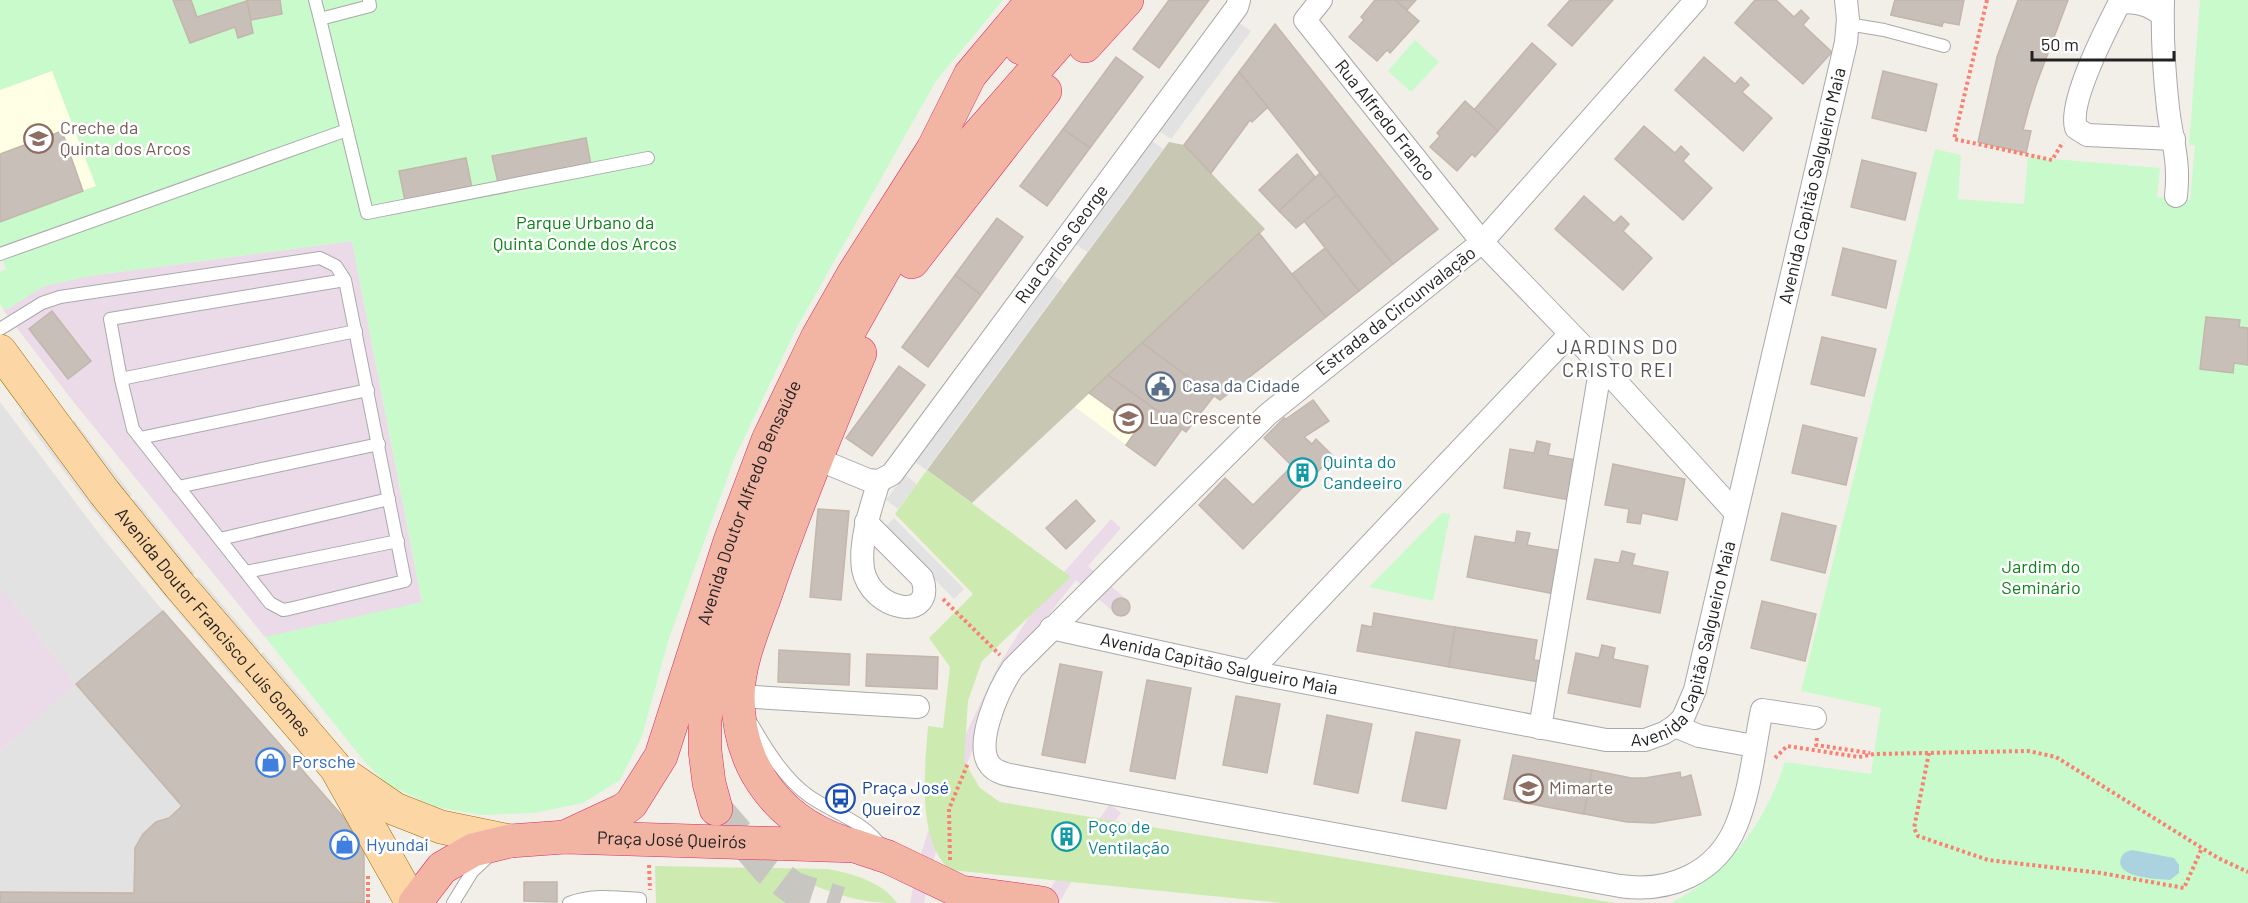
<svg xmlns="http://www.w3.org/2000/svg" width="2248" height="903" viewBox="0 0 2248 903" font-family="Barlow,sans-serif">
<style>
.industrial{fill:#ebdbe8}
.education{fill:#ffffe5}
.construction{fill:#c7c7b4}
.grass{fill:#cdebb0}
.park{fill:#c8facc}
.parking{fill:#e2e2e2}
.water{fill:#aad3df}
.building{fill:#c7bfb8;stroke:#c4b6ab;stroke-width:1.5}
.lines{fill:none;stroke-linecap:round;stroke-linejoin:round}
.trunk-tunnel{stroke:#c8c6c1;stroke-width:33;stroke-dasharray:33 16;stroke-linecap:butt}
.service-casing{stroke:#a9a9a9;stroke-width:14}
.minor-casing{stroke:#a9a9a9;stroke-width:24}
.primary-casing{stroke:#a06b00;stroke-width:34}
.trunk-casing{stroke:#dc2a67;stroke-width:34}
.path{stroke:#fa8072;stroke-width:4;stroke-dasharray:3 3;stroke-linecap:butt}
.service{stroke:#fff;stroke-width:12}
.minor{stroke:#fff;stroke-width:22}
.primary{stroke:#fcd6a4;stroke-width:33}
.trunk{stroke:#f2b4a3;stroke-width:33}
.labels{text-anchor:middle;stroke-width:5;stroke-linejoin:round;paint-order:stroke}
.street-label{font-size:18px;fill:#222;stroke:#fff}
.education-label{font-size:18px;fill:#785e54;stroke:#fff;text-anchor:start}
.park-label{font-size:18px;fill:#0c8416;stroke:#fff}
.service-label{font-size:18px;fill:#4e5e75;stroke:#fff;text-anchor:start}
.culture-label{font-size:18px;fill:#0d838f;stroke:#fff;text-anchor:start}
.shop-label{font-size:18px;fill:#366cbe;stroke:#fff;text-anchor:start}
.transit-label{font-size:18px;fill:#164399;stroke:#fff;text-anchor:start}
.neighbourhood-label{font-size:20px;letter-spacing:1.5px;fill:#555;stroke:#fff}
</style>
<rect width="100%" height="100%" fill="#f2efe9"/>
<g class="industrial">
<polygon points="352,241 422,603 265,637 72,400 4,311 44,286 89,276"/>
<polygon points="1111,519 1121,528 1088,566 1127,600 1130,609 1128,613 1120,616 1116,614 1076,580 1042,623 975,744 958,786 930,870 924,903 910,903 917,867 944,780 998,666 1030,615 1057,580"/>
<polygon points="0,586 76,684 0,751"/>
<polygon points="1110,804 1121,813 1073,879 1059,903 1042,903 1061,871"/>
</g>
<g class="education">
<polygon points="52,70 96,186 0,222 0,90"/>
<polygon points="1108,375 1182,429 1155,466 1075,407"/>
</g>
<polygon class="construction" points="1169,142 1184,145 1265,229 972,503 927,470"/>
<g class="grass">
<path d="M927 470 1071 577 982 661 968 701 964 761 980 788 1000 802 1615 903H1282L950 870C916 840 925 767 928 726L943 728 950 667 929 638 973 594 895 514Z"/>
<path d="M655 866 828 869C853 874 881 881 897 903 856 903 831 893 794 877L783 898 794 903H656Z"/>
</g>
<g class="park">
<polygon points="0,0 1003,0 936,81 796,329 735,457 669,638 642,736 620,780 583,803 534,813 482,815 436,807 388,785 364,761 265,637 422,602 352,241 89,276 44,286 4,311 0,303 0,272 6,269 0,253 0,221 96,186 52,71 0,90"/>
<path d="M2200 0H2248V903H1671C1729 873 1765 823 1785 762L1871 774 1881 708 1801 691 1935 149 1961 155 1958 199 2024 204 2028 157 2160 168 2157 197 2190 200 2195 145H2189Z"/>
<polygon points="1415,40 1439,62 1411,92 1388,71"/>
<polygon points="1442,513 1450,514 1433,601 1369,587"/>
</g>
<g class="parking">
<polygon points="1239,23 1251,31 1171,139 1159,131"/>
<polygon points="1152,141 1163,149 1087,252 1076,244"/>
<polygon points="1053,275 1064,283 926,470 915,462"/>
<polygon points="0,402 100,535 163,611 77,684 182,806 169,818 156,822 244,896 0,903 0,751 76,684 0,586"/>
<polygon points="26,409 243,680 238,684 92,509 20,413"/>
<polygon points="74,420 132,495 127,499 69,423"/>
<polygon points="905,475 917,484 898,509 886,500"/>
<polygon points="135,499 195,573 191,577 130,503"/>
<polygon points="894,518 964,589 954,599 884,528"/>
<polygon points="199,577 260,649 255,653 193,581"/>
<polygon points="263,652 320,719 315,723 258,657"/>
</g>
<path class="water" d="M2132 850 2174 858 2179 865V873L2170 880C2158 879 2114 878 2121 858 2123 853 2127 851 2132 850Z"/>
<g class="building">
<polygon points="173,0 191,0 197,17 247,1 253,33 238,38 235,27 190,43"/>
<polygon points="247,0 280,0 282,14 251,20"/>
<polygon points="1169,0 1209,0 1159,68 1133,49"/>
<polygon points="1375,0 1395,0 1419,21 1390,53 1387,50 1377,61 1349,37 1364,20 1361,17"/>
<polygon points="1395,0 1416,0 1407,10"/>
<polygon points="1570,0 1613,0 1572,46 1548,25"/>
<polygon points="1755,0 1776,0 1794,17 1801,10 1809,18 1803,25 1832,52 1803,84 1735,23"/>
<polygon points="1895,0 1948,0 1942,26 1891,15"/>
<polygon points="1895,0 1964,0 1959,25 1943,22 1942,26 1891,15"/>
<polygon points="2018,0 2068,0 2036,85 2028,111 2023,130 2031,131 2026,153 1978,142 1997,57"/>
<polygon points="1275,24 1438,229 1393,264 1239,72"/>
<polygon points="1532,43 1556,64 1498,131 1474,110"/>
<polygon points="1116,57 1143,77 1090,148 1063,129"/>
<polygon points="1704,57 1735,84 1741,77 1749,85 1742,92 1772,118 1743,151 1675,90"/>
<polygon points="1883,71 1937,84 1926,131 1872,118"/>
<polygon points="1239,72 1268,107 1252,122 1250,120 1211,173 1184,145"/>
<polygon points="1465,101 1498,131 1475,157 1472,154 1457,171 1430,147 1440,136 1437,133"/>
<polygon points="1644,126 1675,153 1681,146 1689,154 1683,161 1712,188 1683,220 1615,159"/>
<polygon points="1063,129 1090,148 1047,206 1020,186"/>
<polygon points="62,131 83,191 0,222 0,154"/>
<polygon points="586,138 591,165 498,183 492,156"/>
<polygon points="1297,154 1315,177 1279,211 1259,190"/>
<polygon points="466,158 472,188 405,201 399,171"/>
<polygon points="1862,160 1916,173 1905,220 1851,207"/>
<polygon points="1320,173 1337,195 1296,228 1279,211"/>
<polygon points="1337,195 1393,264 1359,291 1304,221"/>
<polygon points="1584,196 1614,223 1621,216 1629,224 1623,231 1652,258 1623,290 1555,229"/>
<polygon points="997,218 1023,237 981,295 955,275"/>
<polygon points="1259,233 1326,317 1220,400 1142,343"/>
<polygon points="1325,248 1359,291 1326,317 1292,274"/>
<polygon points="1843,248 1896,261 1886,308 1832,295"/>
<polygon points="955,275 981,295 928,367 902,347"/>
<polygon points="52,311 91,361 68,379 29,329"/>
<polygon points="2206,317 2240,320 2239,327 2248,328 2248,365 2234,363 2233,373 2200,369"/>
<polygon points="1822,337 1876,349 1864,396 1811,384"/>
<polygon points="1142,343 1214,396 1186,432 1108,375"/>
<polygon points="899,366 925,385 872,456 846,438"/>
<polygon points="1108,375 1182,429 1155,466 1126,445 1138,428 1089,393"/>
<polygon points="1313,400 1329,421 1304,437 1312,444 1316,439 1333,456 1243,549 1199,505 1225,478 1253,505 1292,466 1264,438 1284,418 1286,419"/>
<polygon points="1803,425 1857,438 1846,485 1792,473"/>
<polygon points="1537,441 1550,444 1548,455 1577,460 1569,500 1504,488 1510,449 1534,453"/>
<polygon points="1613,464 1685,479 1677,520 1642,513 1640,524 1627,522 1629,509 1605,505"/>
<polygon points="1076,500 1095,521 1066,549 1046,528"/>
<polygon points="818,509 849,511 841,600 810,597"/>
<polygon points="1782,513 1836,526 1825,573 1771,560"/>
<polygon points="1517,531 1530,533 1527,545 1563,551 1555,594 1467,577 1475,536 1515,543"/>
<polygon points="1622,551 1635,554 1632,565 1668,572 1660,613 1587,599 1595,559 1619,563"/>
<circle cx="1121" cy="607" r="9"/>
<polygon points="1762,601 1816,614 1805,661 1751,648"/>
<polygon points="163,611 360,836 364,850 364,903 0,903 0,892 134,893 135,848 143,834 156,822 169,818 182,806 76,684"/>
<polygon points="1374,613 1455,627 1449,667 1357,651 1362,625 1372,627"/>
<polygon points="1455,627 1537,640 1534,660 1543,661 1539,682 1449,667"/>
<polygon points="1602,645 1615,648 1613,659 1648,666 1640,707 1568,693 1576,653 1599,658"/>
<polygon points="779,650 850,654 849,685 778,682"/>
<polygon points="867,654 938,657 937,689 866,686"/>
<polygon points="1060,664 1102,672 1085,763 1042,755"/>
<polygon points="1147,680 1191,688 1175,779 1130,771"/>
<polygon points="1236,696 1280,704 1267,773 1223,765"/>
<polygon points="1327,715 1372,724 1358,793 1314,784"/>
<polygon points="1416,732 1460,740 1446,809 1402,801"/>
<polygon points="1513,755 1592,770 1584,814 1504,799"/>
<polygon points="1592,770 1631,778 1645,778 1680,772 1681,778 1691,775 1701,815 1654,823 1627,822 1584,814"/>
<circle cx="1067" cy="837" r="9"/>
<polygon points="524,882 557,882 557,902 524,901"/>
</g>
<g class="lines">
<polyline class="trunk-tunnel" points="716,809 768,869 793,888 840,903"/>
<defs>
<g id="service">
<polyline points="315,0 320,19"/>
<polyline points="369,0 370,6 320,19 367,213 648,158"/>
<polyline points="1848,24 1884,30 1944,46"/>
<polyline points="0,254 347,130"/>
<polyline points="0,329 42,303 60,297 320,258 336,266 345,280 405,581 289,609 283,610 270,603 133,429 121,379 110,319 345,280"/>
<polyline points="121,379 356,331"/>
<polyline points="140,438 368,390"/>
<polyline points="178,487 379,444"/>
<polyline points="220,539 389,499"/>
<polyline points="246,572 398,541"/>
<path d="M752 724C767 750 785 779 809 796 833 813 864 821 881 846"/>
<polyline points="453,903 472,872 489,856"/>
<path d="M569 903C591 894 616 897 640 899V903"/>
</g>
<g id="minor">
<path id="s1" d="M1321 0 1305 20 1482 242 1601 365 1735 512"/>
<path d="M1696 0 1482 242 1267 415 1013 668C1000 687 973 744 990 765 997 774 1010 775 1020 777L1620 886C1669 893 1716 874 1736 826 1751 790 1754 747 1762 710L1815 718"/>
<path d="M2121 0C2108 25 2068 102 2076 128L2087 135 2174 139"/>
<path d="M2163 0C2162 36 2164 72 2168 108 2172 142 2180 160 2176 196"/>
<path d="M2120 2C2137 2 2149 4 2162 15"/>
<path id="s2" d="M815 458 868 480 879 481 892 474 1237 7 1239 0"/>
<path d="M866 522 922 578C937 623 871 612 863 569 859 541 871 507 879 481"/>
<path id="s3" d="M1051 628 1250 672 1606 740H1645L1664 733 1675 726 1683 718 1695 690 1846 42 1848 19 1846 0"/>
<polyline points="1250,672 1570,334"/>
<polyline points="738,696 918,707"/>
<polyline points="1675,726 1699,736 1754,746"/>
<polyline points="1540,728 1601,365"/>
</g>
<g id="primary">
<path id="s4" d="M0 351 104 492 180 586 336 768 412 903"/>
<polyline points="344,774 395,809 441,827 510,841"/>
</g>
<g id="trunk">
<polyline points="1085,46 1127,0"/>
<polyline points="1021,48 1064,0"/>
<polyline points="912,262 1045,91"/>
<polyline points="716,809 709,783 705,751 705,719 714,673 741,584 788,457 833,360 899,243 957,159 1096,0"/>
<path id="s5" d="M565 837 623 810 631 804 661 756 730 541 768 440 817 338 854 273 933 149 970 75 1033 0"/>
<path d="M855 846C784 827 738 772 738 697 738 663 754 627 765 596 793 513 826 433 860 353"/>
<path id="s6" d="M415 903 442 868 473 850 510 841 565 837 855 846 888 857 961 892 1042 903"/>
</g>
</defs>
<use href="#service" class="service-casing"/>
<use href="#minor" class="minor-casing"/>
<use href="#primary" class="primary-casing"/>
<use href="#trunk" class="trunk-casing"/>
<g class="path">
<polyline points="1987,0 1954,139 2052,160 2063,142"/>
<polyline points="943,599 1000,655"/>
<polyline points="1817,738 1816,745 1870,753"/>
<polyline points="1929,753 1914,828 1918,836 1988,860 2101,873 2184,888 2202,848"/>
<polyline points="1775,758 1787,746 1859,757 1874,754 2028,751 2056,757 2218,858 2248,872"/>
<polyline points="950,860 949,809 968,763"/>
<polyline points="649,865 650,890"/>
<polyline points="368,876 368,903"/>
</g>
<use href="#service" class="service"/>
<use href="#minor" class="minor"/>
<use href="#primary" class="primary"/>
<use href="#trunk" class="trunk"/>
</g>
<defs>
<symbol id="school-ring" viewBox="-11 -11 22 22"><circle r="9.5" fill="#fff" stroke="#8d6e63" stroke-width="1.5"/><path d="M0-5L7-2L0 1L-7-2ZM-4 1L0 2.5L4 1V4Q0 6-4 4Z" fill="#8d6e63"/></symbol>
<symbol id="civic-ring" viewBox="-11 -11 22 22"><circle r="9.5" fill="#fff" stroke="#5c6f8a" stroke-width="1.5"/><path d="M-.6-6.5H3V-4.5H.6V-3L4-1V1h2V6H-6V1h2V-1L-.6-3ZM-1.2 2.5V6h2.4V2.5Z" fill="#5c6f8a"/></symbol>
<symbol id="building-ring" viewBox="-11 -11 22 22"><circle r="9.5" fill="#fff" stroke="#0f9aa8" stroke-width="1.5"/><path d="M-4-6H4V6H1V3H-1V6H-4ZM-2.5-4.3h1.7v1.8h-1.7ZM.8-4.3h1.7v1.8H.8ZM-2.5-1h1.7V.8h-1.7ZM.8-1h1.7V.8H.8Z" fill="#0f9aa8"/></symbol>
<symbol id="shop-ring" viewBox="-11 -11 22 22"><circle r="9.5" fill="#fff" stroke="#3f7fe0" stroke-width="1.5"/><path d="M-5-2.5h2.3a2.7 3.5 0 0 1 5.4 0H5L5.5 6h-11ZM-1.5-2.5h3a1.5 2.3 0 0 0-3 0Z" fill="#3f7fe0"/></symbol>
<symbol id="bus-ring" viewBox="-11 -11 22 22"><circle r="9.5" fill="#fff" stroke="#1a4fb4" stroke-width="1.5"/><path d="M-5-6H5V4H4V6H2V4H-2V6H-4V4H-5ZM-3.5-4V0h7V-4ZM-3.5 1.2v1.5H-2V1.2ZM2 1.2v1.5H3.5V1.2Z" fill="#1a4fb4"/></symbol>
</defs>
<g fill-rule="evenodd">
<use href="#school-ring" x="22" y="122" width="33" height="33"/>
<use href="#civic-ring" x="1144" y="370" width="33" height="33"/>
<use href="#school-ring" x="1112" y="402" width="33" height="33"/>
<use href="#building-ring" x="1286" y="456" width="33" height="33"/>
<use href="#shop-ring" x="254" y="746" width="33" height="33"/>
<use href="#school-ring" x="1512" y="772" width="33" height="33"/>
<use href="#bus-ring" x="824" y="782" width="33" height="33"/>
<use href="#building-ring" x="1050" y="820" width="33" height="33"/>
<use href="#shop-ring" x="328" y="828" width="33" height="33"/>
</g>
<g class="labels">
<g class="street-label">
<text dy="6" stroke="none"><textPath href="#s1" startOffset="154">Rua Alfredo Franco</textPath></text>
<text dy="6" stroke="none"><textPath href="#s3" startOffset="1198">Avenida Capitão Salgueiro Maia</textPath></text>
<text dy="6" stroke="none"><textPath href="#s2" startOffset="369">Rua Carlos George</textPath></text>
<text transform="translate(1396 311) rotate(-38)" y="6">Estrada da Circunvalação</text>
<text dy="6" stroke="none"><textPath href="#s5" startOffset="399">Avenida Doutor Alfredo Bensaúde</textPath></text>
<text dy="6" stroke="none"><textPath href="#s4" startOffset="345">Avenida Doutor Francisco Luís Gomes</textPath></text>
<text dy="6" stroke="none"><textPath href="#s3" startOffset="712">Avenida Capitão Salgueiro Maia</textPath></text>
<text dy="6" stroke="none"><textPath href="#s3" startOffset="172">Avenida Capitão Salgueiro Maia</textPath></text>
<text dy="6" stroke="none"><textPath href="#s6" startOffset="280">Praça José Queirós</textPath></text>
</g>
<g class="education-label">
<text x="60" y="134">Creche da<tspan x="60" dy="21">Quinta dos Arcos</tspan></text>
<text x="1149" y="424">Lua Crescente</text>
<text x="1549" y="794">Mimarte</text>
</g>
<g class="park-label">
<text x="585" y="229">Parque Urbano da<tspan x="585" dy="21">Quinta Conde dos Arcos</tspan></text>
<text x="2041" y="573">Jardim do<tspan x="2041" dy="21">Seminário</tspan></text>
</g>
<g class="service-label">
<text x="1182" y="392">Casa da Cidade</text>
</g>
<g class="culture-label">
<text x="1323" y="468">Quinta do<tspan x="1323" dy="21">Candeeiro</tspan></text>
<text x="1088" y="833">Poço de<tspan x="1088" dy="21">Ventilação</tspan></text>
</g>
<g class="shop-label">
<text x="292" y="768">Porsche</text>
<text x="366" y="851">Hyundai</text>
</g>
<g class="transit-label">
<text x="862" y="794">Praça José<tspan x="862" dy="21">Queiroz</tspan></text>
</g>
<g class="neighbourhood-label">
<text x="1618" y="354">JARDINS DO<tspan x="1618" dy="23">CRISTO REI</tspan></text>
</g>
</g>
<path d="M2032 51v9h142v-9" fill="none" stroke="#222222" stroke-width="3"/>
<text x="2041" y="51" font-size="18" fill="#222222" stroke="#ffffff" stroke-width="4.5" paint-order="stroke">50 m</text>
</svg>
